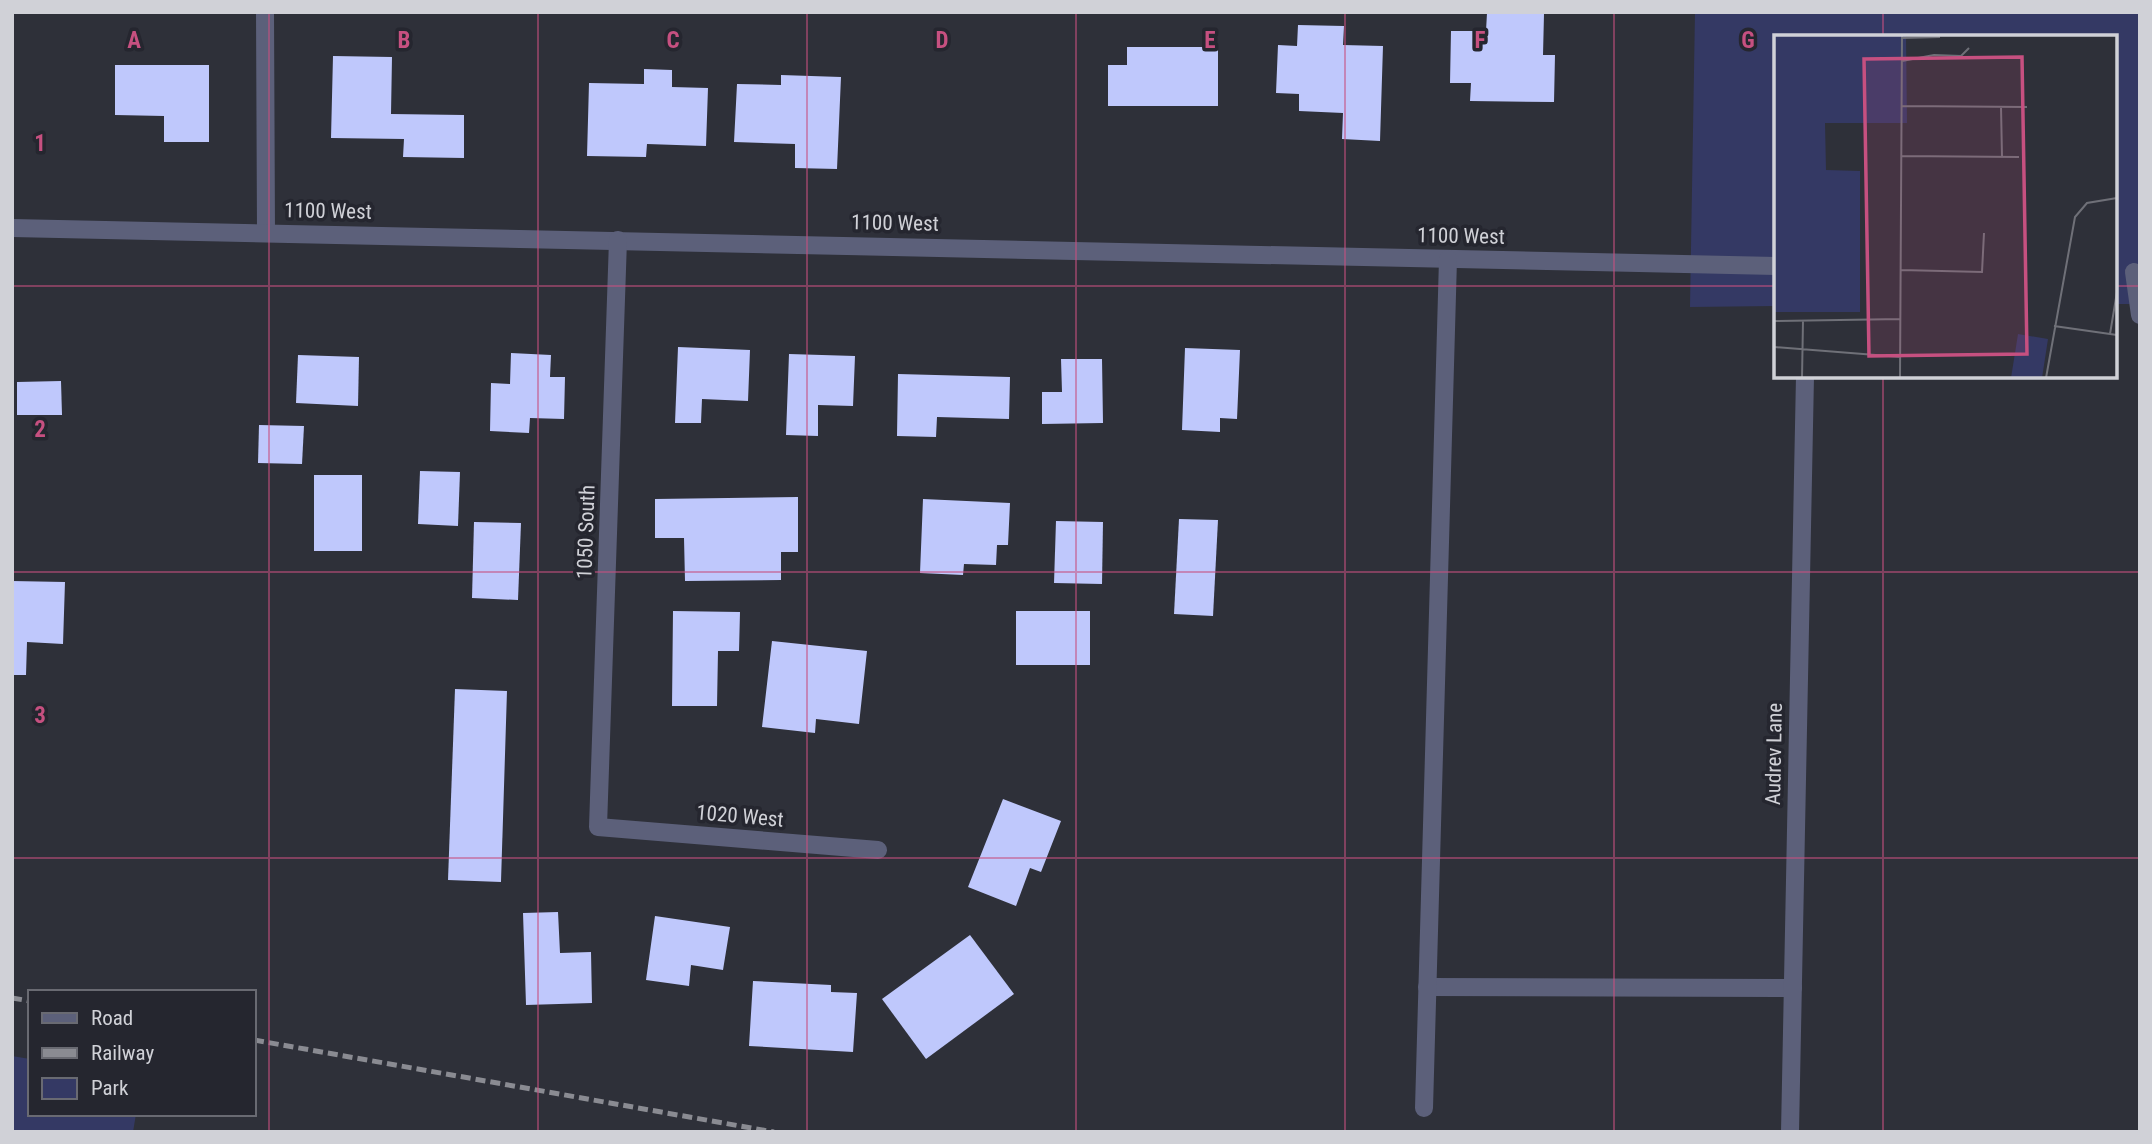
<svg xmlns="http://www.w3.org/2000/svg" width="2152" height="1144" viewBox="0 0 2152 1144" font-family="'Roboto Condensed',sans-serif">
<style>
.green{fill:#343964}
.building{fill:#bfc8fc}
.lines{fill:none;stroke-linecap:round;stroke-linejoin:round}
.minor{stroke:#5c607a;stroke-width:18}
.rail{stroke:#8a8b92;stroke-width:5;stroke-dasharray:10 5;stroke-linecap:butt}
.grid{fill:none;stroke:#c65080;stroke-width:2;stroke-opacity:0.55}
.labels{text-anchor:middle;stroke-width:7;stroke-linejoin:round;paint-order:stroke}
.street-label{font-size:21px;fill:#d0d1d7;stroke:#25262f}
.inset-road{fill:none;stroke:#6f7078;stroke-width:2}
.view{fill:#c65080;fill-opacity:0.15;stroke:#c65080;stroke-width:3.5}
.inset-edge{fill:none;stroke:#d0d1d7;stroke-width:3.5}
.grid-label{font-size:23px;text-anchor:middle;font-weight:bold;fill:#c65080;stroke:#25262f;stroke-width:7;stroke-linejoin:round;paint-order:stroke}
</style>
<rect width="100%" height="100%" fill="#2e3039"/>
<g class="green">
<polygon points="1695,12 2140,12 2140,304 2115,304 2115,37 1776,37 1776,306 1690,307"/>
<polygon points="12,1056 30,1059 30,1114 136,1114 133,1132 12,1132"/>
</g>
<g class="building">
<polygon points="1487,13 1544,14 1543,55 1555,55 1554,102 1470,101 1471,83 1450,83 1451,31 1486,31"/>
<polygon points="1298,25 1344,26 1343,45 1383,46 1380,141 1342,139 1343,113 1299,111 1299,94 1276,93 1278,45 1297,46"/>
<polygon points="1127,47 1218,47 1218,106 1108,106 1108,65 1127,65"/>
<polygon points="333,56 392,57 391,114 464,115 464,158 403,157 404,139 331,138"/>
<polygon points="115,65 209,65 209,142 164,142 164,116 115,115"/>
<polygon points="644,69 672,70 672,87 708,88 706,146 647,144 646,157 587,156 589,83 644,84"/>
<polygon points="781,75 841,77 837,169 795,168 795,144 734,142 737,84 781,85"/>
<polygon points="678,347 750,350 748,401 702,399 701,423 675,423"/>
<polygon points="1185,348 1240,350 1237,419 1220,418 1220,432 1182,430"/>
<polygon points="511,353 551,355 550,377 565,377 564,419 530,418 529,433 490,431 491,383 510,384"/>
<polygon points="789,354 855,356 853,406 818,405 818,436 786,435"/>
<polygon points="298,355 359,357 358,406 296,403"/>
<polygon points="1061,359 1102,359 1103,423 1042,424 1042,392 1062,392"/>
<polygon points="898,374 1010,377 1009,419 937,417 936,437 897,436"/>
<polygon points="61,381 62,415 17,415 17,382"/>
<polygon points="259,425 304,426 302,464 258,463"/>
<polygon points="420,471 460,472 458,526 418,524"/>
<rect x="314" y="475" width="48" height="76"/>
<polygon points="798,497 798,552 781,552 781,580 685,581 684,538 655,538 655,499"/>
<polygon points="923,499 1010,503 1008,545 997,545 996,565 964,564 963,575 920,573"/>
<polygon points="1179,519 1218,520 1213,616 1174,614"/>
<polygon points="1056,521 1103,522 1102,584 1054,583"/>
<polygon points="474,522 521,523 518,600 472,598"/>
<polygon points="12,581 65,582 63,644 27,642 26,675 12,675"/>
<polygon points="673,611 740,612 739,651 718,651 717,706 672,706"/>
<rect x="1016" y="611" width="74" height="54"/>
<polygon points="772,641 867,651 859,724 816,719 815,733 762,727"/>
<polygon points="455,689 507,691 501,882 448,880"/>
<polygon points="1003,799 1061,821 1041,872 1030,868 1016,906 968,887"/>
<polygon points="558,912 560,953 591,952 592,1003 526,1005 523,913"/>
<polygon points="655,916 730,927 723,970 691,965 689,986 646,980"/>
<polygon points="970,935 1014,994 926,1059 882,999"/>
<polygon points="753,981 831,985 831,992 857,993 853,1052 749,1046"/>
</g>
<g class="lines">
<g class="minor">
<polyline points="265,12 266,233"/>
<polyline points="12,228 1776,266"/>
<polyline points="618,240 598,827 878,850"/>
<polyline points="2134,272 2140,315"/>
<polyline points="1427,987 1793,988"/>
<polyline points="1424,1108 1448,259"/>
<polyline points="1790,1132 1805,376"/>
</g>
<g class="rail">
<polyline points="12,998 30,1001"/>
<polyline points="254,1040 774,1132"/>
</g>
</g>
<path class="grid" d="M269 12V1132M538 12V1132M807 12V1132M1076 12V1132M1345 12V1132M1614 12V1132M1883 12V37M12 286H1776M2115 286H2140M1883 376V1132M12 572H2140M12 858H2140"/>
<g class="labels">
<g class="street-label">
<text transform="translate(328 211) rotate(1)" y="7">1100 West</text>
<text transform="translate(895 223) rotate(1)" y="7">1100 West</text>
<text transform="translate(1461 236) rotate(1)" y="7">1100 West</text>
<text transform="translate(586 532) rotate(-88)" y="7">1050 South</text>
<text transform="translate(1774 754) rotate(-89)" y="7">Audrev Lane</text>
<text transform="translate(740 816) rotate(5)" y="7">1020 West</text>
</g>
</g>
<g transform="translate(1774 35)">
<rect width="343" height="343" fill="#2e3039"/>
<path d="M0 0H132L133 88H51L52 135 86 136V277H0ZM244 299 274 304 268 343H237Z" fill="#343964"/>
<path class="inset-road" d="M128 3 166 2M128 26 160 20 187 21 195 13M128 71 253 72M227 72 228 122M127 121 245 122M127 235 208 237 210 198M0 286 127 284M280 291 343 300M336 299 343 257M0 312 127 322M28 343 29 286M126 343 128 0M272 343 301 182 313 168 343 163"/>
<path class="view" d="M248 22 253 319 95 321 90 24Z"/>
<rect width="343" height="343" class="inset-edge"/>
</g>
<g class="grid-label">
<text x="134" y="48">A</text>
<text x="404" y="48">B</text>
<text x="673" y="48">C</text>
<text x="942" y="48">D</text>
<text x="1210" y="48">E</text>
<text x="1480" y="48">F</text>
<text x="1748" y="48">G</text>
<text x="40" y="151">1</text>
<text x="40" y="437">2</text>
<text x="40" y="723">3</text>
</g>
<rect width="2152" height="1144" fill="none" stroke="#d0d1d7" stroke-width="28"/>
<rect x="28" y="990" width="228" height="126" fill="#25262f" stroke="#696a72" stroke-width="2"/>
<rect x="42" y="1013" width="35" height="10" fill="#5c607a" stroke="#696a72" stroke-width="2"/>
<text x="91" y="1025" font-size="21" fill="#d0d1d7">Road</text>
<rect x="42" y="1048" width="35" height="10" fill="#8a8b92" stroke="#696a72" stroke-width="2"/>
<text x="91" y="1060" font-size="21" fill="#d0d1d7">Railway</text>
<rect x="42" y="1078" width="35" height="21" fill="#343964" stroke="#696a72" stroke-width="2"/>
<text x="91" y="1095" font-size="21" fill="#d0d1d7">Park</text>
</svg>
